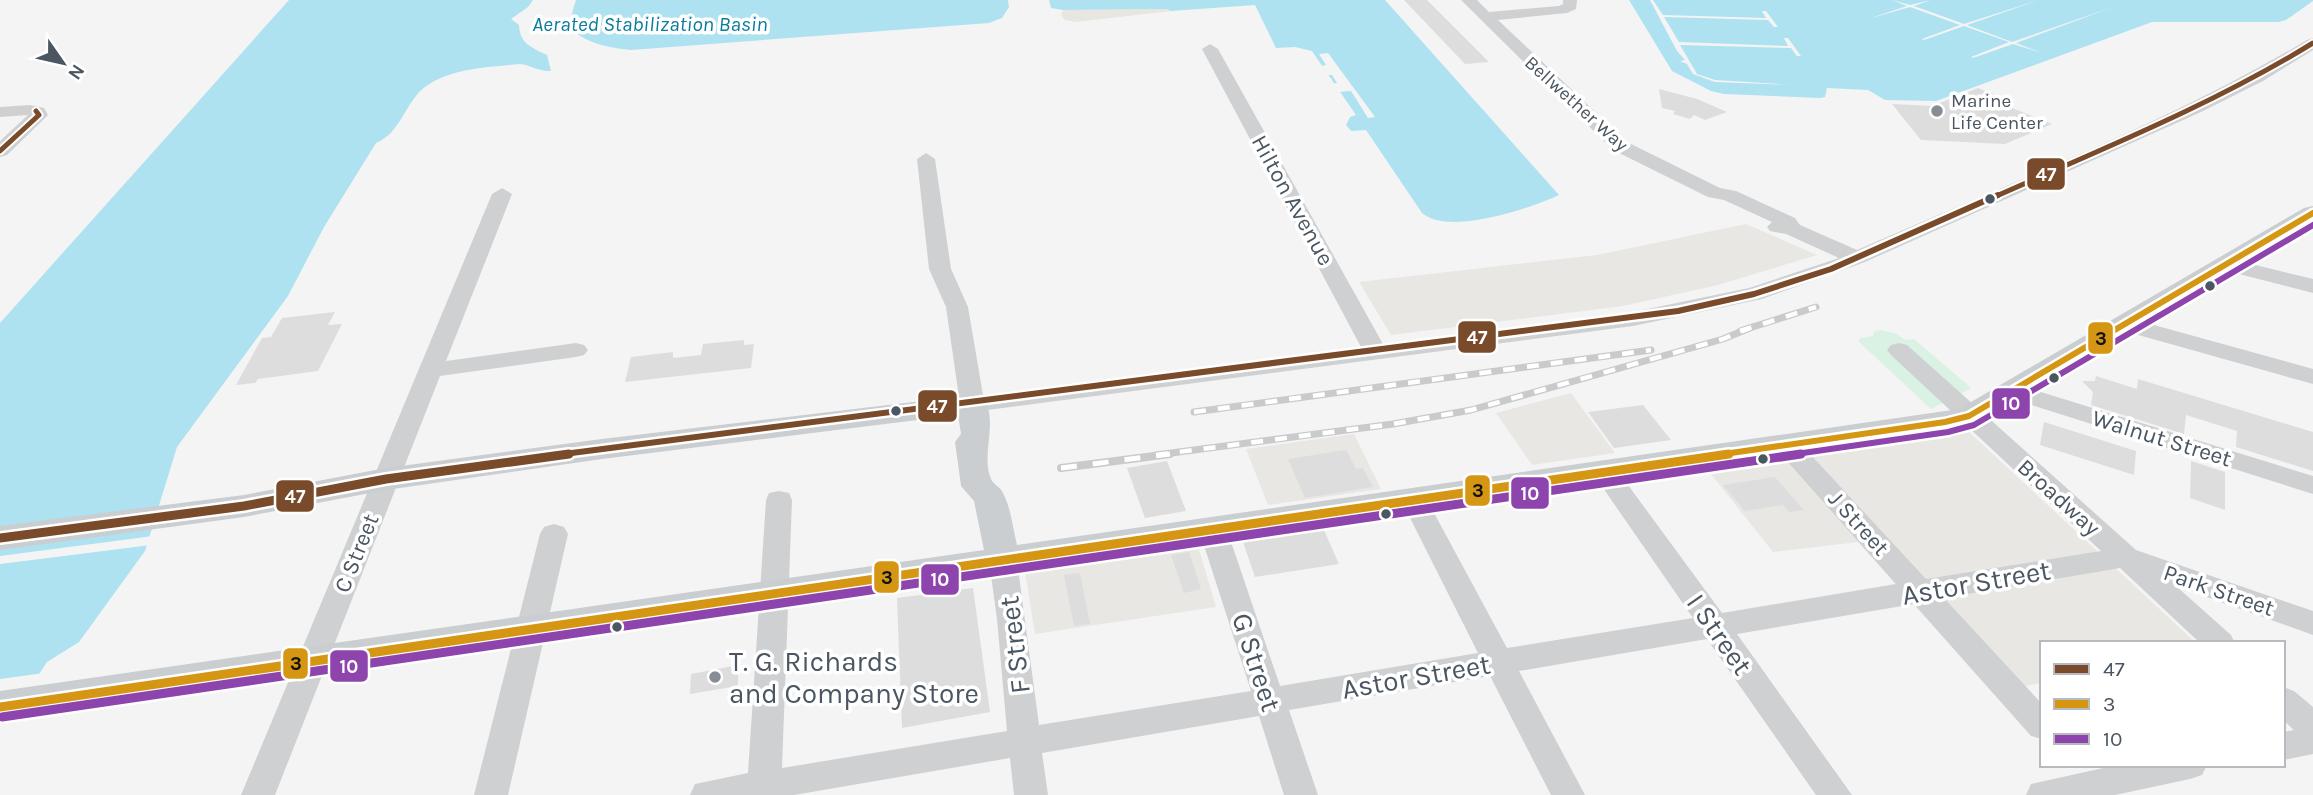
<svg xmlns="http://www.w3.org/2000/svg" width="2313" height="795" viewBox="0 0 2313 795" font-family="Karla,sans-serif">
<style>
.commercial{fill:#e8e7e3}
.green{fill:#d9f2e3}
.sand{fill:#e7e6e1}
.water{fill:#aee2f0}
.pier{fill:#f4f4f4}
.building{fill:#ddddde}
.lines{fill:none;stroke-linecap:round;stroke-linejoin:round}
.minor{fill:#ced0d2;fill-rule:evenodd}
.major{fill:#caced1;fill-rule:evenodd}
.rail-far1-casing{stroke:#c9cacc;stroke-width:7}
.rail-casing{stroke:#c9cacc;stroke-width:8}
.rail-far1{stroke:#fff;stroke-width:4.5;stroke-dasharray:12;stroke-linecap:butt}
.rail{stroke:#fff;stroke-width:5;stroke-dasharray:16;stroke-linecap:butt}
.bus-1-far2-casing{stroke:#fff;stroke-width:9}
.bus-1-far1-casing{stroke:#fff;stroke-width:11}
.bus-1-casing{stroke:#fff;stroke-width:14}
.bus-2-far1-casing{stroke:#fff;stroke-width:11}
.bus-2-casing{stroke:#fff;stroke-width:14}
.bus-3-far1-casing{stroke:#fff;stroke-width:11}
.bus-3-casing{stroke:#fff;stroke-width:14}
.bus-1-far2{stroke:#7a4b2a;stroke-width:5}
.bus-1-far1{stroke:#7a4b2a;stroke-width:6}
.bus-1{stroke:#7a4b2a;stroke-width:9}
.bus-2-far1{stroke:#d49613;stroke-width:6}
.bus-2{stroke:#d49613;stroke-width:9}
.bus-3-far1{stroke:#8e44ad;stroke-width:6}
.bus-3{stroke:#8e44ad;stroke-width:9}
.poi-dot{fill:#868d94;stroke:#fff;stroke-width:2.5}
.bus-dot{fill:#4a5661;stroke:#fff;stroke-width:2.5}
.labels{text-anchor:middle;stroke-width:7;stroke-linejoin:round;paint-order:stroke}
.far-poi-label{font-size:19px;fill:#4a5661;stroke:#fff;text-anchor:start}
.far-street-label{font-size:19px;fill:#4a5661;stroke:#fff}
.far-water-label{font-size:21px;font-style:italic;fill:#0c7c9b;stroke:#fff}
.street-label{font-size:23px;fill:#4a5661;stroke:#fff}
.near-street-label{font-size:28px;fill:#4a5661;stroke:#fff}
.near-poi-label{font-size:28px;fill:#4a5661;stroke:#fff;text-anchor:start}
.line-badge{stroke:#fff;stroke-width:2.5}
.badge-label{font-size:19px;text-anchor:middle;font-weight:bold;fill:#fff}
.pale-badge-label{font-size:19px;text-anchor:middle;font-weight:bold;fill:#111}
</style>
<rect width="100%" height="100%" fill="#f4f4f4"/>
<g class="commercial">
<polygon points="1746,224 1817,255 1718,285 1623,306 1391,335 1359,282 1597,255"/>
<polygon points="1571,393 1615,453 1532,465 1496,413"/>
<polygon points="1968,431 2196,643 2042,643 2042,683 1992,692 1858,542 1773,552 1707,469"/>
<polygon points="1354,434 1381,489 1268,505 1246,449"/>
<polygon points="1198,546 1216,607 1035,634 1025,571"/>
</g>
<polygon class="green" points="1882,330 1897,334 1905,340 1914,339 1971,388 1931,409 1858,341 1861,338 1873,336 1875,331"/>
<polygon class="sand" points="1167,9 1171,11 1076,22 1065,20 1061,15 1063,10"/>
<g class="water">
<path d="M289 0H533L528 7 511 19 519 25C520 44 531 47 547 55L551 71C539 72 531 65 520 64 490 67 450 68 425 87 405 102 401 133 376 143L324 227 288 296 177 447 145 551 79 642 47 662 0 733V323Z"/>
<path d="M576 0H1008L1009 7 1002 18 989 23 631 50C609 48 584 43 568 26Z"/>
<path d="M1049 0H1385L1559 195C1529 209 1449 236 1422 213L1366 130 1351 131 1346 125 1350 117 1356 115 1312 51 1295 47 1276 48 1255 5 1171 11 1167 9 1063 10 1051 8Z"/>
<polygon points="1629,0 2313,0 2313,1 2286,20 2278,22 2152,22 1936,101 1885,100 1868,90 1827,88 1825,97 1820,98 1724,94 1711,91 1672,71"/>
</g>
<g class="pier">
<polygon points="1650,0 1653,0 1663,15 1766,18 1762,11 1766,11 1778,27 1774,27 1768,20 1664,17 1679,42 1788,46 1784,38 1788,38 1801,56 1797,56 1791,48 1680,45 1697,74 1715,80 1796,85 1715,82 1693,74 1687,64 1680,61 1685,60 1677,51"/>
<polygon points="1892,0 1910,5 1931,0 1914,6 1964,24 2039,0 1967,25 2012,42 2116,6 2016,43 2042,53 2013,44 1973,58 1971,57 2009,42 1964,26 1924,40 1922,39 1960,25 1910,7 1868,19 1907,6"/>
<polygon points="1328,53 1353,87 1375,117 1368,118 1351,91 1338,92 1332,84 1337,83 1332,75 1327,75 1321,66 1326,65 1319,54"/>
<polygon points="153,536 151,545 0,564 0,556"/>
<polygon points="44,673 5,733 0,734 0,679"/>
</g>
<g class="building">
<polygon points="1404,0 1427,0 1489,62 1465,64"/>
<polygon points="1978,88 2006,99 1997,102 2052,124 2005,144 1921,140 1892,104 1932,106"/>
<polygon points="1659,89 1697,99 1727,112 1705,120 1694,115 1690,119 1673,114 1675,111 1662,108"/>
<polygon points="335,312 328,325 342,324 318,371 258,379 255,383 236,385 262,338 271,337 282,318"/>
<polygon points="744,340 744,345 754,344 751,368 625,382 631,357 673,352 673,358 701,355 703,344"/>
<polygon points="2096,376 2137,389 2138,379 2313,432 2313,471 2236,447 2237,431 2186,415 2184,434 2091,405 2093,392 2082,381 2095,381"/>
<polygon points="1643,405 1671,440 1614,448 1588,412"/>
<polygon points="2044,422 2136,451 2134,475 2040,445"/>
<polygon points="1346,450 1356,469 1363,468 1373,487 1305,498 1288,459"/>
<polygon points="1167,461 1186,511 1145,518 1127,468"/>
<polygon points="2191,461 2225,472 2225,510 2190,498"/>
<polygon points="1775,477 1804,510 1789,512 1783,505 1745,511 1723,485"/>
<polygon points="1324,530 1339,564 1255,577 1243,542"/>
<polygon points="1189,552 1201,589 1184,593 1171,555"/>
<polygon points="1080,573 1090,624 1074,626 1064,575"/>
<polygon points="973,588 990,712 902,728 897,598"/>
<polygon points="738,665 738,686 690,694 691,674"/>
</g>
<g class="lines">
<g class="minor">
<path d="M1461 0H1477L1489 12 1559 6 1563 4V0H1577L1576 9 1567 13 1498 20 1627 142 1720 188 1736 191 1795 218 1800 225 1857 250C2008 184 2166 124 2307 40L2313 38V50L2263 81 2201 112 1865 262 1762 299 1633 326 972 412 963 410 960 404 946 307 929 269 917 159 926 153 935 159 951 269 968 307 983 395 1361 347 1202 49 1210 44 1218 49 1383 344 1633 312 1749 288 1839 258 1786 234 1770 231 1767 227 1772 222 1724 200 1708 197 1613 150Z"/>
<polygon points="30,105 44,108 48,115 7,155 0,157 0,141 28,115 0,117 0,107"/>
<polygon points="502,188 512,194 446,361 576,343 584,345 588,350 584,355 576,357 440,376 275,795 241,795 492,194"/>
<polygon points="2227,258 2313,279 2313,293 2219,269 2216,264 2219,259"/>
<polygon points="2125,317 2313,369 2313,384 2117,329 2114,324 2117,319"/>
<polygon points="1899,343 1907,345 2136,550 2313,611 2313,635 2176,586 2231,635 2235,643 2200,643 2120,568 1944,598 2042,704 2042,739 2031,736 1914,604 1737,634 1852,795 1816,795 1707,639 1519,671 1585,795 1551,795 1490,676 1289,710 1318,795 1284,795 1259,716 1042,753 1048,795 1014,795 1010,758 794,795 690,795 695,784 748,773 766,500 769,493 779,491 789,493 792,500 782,768 1007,731 997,619 989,561 993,554 1003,551 1013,554 1017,561 1039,725 1251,691 1199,530 1203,523 1213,520 1223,523 1227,530 1280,686 1478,653 1401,500 1404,493 1414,491 1424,493 1427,500 1507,648 1693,618 1592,472 1596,466 1605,463 1614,466 1722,613 1896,584 1779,452 1775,446 1779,440 1788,438 1797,440 1926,579 2101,551 1891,355 1887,350 1891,345"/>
<polygon points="2012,383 2313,476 2313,494 2003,396 2000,391 2003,386"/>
<polygon points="554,524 564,527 568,534 508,795 474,795 540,534 544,527"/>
<polygon points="2283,687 2294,691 2313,707 2313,754 2283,760 2283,732 2294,730 2283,720"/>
<polygon points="2117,765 2207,765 2202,775 2190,779 2115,795 2026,795 2031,784"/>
</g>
<path class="major" d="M2313 206V223L1980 423 1945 432 0 723V691L984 550 974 501 961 486 955 442 961 434 958 415 602 459 386 490 244 517 0 550V526L244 495 386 468 602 439 972 395 983 397C1000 423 979 455 992 481 995 485 1001 488 1003 493 1011 508 1013 529 1017 545L1959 409 2304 208Z"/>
<defs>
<g id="rail-far1">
<polyline points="1740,331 1816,307"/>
<polyline points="1194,412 1651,350"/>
<polyline points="1156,455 1393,424 1471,410 1723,339 1750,328"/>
</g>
<polyline id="rail" points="1061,468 1170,454"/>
</defs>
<use href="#rail-far1" class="rail-far1-casing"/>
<use href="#rail" class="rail-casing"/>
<use href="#rail-far1" class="rail-far1"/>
<use href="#rail" class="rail"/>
<defs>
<g id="bus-1-far2">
<polyline points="0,151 39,115 36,111"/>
<path d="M1994 197C2102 149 2212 105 2313 43"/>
</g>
<polyline id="bus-1-far1" points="556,455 1678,311 1754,294 1831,269 1998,195"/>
<polyline id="bus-1" points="0,538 244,506 386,479 569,454"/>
<polyline id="bus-2-far1" points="1717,455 1945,422 1969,416 2313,213"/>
<polyline id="bus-2" points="0,707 1729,454"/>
<polyline id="bus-3-far1" points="1789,455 1948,432 1974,425 2313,225"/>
<polyline id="bus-3" points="2,717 1801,454"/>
</defs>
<use href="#bus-1-far2" class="bus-1-far2-casing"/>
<use href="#bus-1-far1" class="bus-1-far1-casing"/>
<use href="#bus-1" class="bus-1-casing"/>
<use href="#bus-2-far1" class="bus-2-far1-casing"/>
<use href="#bus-2" class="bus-2-casing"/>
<use href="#bus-3-far1" class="bus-3-far1-casing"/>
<use href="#bus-3" class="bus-3-casing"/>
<use href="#bus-1-far2" class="bus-1-far2"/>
<use href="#bus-1-far1" class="bus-1-far1"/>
<use href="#bus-1" class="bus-1"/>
<use href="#bus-2-far1" class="bus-2-far1"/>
<use href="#bus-2" class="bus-2"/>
<use href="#bus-3-far1" class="bus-3-far1"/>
<use href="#bus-3" class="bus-3"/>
</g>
<g class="poi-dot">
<circle cx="1937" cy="111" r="7"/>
<circle cx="715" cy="677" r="7"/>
</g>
<g class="bus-dot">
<circle cx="1990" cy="199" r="6"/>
<circle cx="2210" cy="286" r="6"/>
<circle cx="2054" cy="378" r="6"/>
<circle cx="896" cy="411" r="6"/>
<circle cx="1763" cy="459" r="6"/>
<circle cx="1386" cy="514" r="6"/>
<circle cx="617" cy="627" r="6"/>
</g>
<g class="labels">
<g class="far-poi-label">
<text x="1951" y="107">Marine<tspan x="1951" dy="22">Life Center</tspan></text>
</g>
<g class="far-street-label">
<text transform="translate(1577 103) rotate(42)" y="7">Bellwether Way</text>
</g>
<g class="far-water-label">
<text x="650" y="31">Aerated Stabilization Basin</text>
</g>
<g class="street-label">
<text transform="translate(1293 200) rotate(61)" y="8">Hilton Avenue</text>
<text transform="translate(2162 438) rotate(17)" y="8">Walnut Street</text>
<text transform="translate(2059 497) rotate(42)" y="8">Broadway</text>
<text transform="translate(1859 523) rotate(48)" y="8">J Street</text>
<text transform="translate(356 553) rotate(-68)" y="8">C Street</text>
<text transform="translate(2219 590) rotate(19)" y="8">Park Street</text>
</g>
<g class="near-street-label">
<text transform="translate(1976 582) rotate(-10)" y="10">Astor Street</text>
<text transform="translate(1720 634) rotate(55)" y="10">I Street</text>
<text transform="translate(1014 645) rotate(-97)" y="10">F Street</text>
<text transform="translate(1257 662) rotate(72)" y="10">G Street</text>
<text transform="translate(1416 676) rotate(-10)" y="10">Astor Street</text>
</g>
<g class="near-poi-label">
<text x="729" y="671">T. G. Richards<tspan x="729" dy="32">and Company Store</tspan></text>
</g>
</g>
<g class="line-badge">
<rect x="2026" y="157" width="40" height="34" rx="7" fill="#7a4b2a"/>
<rect x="1457" y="320" width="40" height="34" rx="7" fill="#7a4b2a"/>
<rect x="2087" y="321" width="27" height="34" rx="7" fill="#d49613"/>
<rect x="1991" y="387" width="40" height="33" rx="7" fill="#8e44ad"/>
<rect x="917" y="389" width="41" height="34" rx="7" fill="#7a4b2a"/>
<rect x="1464" y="474" width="27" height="33" rx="7" fill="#d49613"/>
<rect x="1510" y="476" width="40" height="34" rx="7" fill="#8e44ad"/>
<rect x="275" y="479" width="40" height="34" rx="7" fill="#7a4b2a"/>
<rect x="873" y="560" width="27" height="34" rx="7" fill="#d49613"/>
<rect x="920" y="563" width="40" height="33" rx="7" fill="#8e44ad"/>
<rect x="282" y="647" width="27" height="33" rx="7" fill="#d49613"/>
<rect x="329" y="649" width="40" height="34" rx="7" fill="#8e44ad"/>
</g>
<g class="badge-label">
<text x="2046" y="181">47</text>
<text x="1477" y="344">47</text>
<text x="2011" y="410">10</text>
<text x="937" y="413">47</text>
<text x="1530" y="500">10</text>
<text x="295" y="503">47</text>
<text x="940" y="586">10</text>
<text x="349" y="673">10</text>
</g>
<g class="pale-badge-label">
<text x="2101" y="345">3</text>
<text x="1478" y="497">3</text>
<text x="887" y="584">3</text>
<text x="296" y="670">3</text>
</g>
<rect x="2040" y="641" width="245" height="126" fill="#ffffff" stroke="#b7bbc0" stroke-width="2"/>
<rect x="2054" y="664" width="35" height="10" fill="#7a4b2a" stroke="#b7bbc0" stroke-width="2"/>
<text x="2103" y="676" font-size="21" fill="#4a5661">47</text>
<rect x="2054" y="699" width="35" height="10" fill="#d49613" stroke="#b7bbc0" stroke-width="2"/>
<text x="2103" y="711" font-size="21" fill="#4a5661">3</text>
<rect x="2054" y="734" width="35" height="10" fill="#8e44ad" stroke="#b7bbc0" stroke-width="2"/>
<text x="2103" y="746" font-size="21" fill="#4a5661">10</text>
<g transform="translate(63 63) rotate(124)" stroke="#ffffff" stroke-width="5" paint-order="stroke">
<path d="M0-5L12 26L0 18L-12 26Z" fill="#4a5661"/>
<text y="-10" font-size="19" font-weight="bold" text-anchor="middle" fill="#4a5661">N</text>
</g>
</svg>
